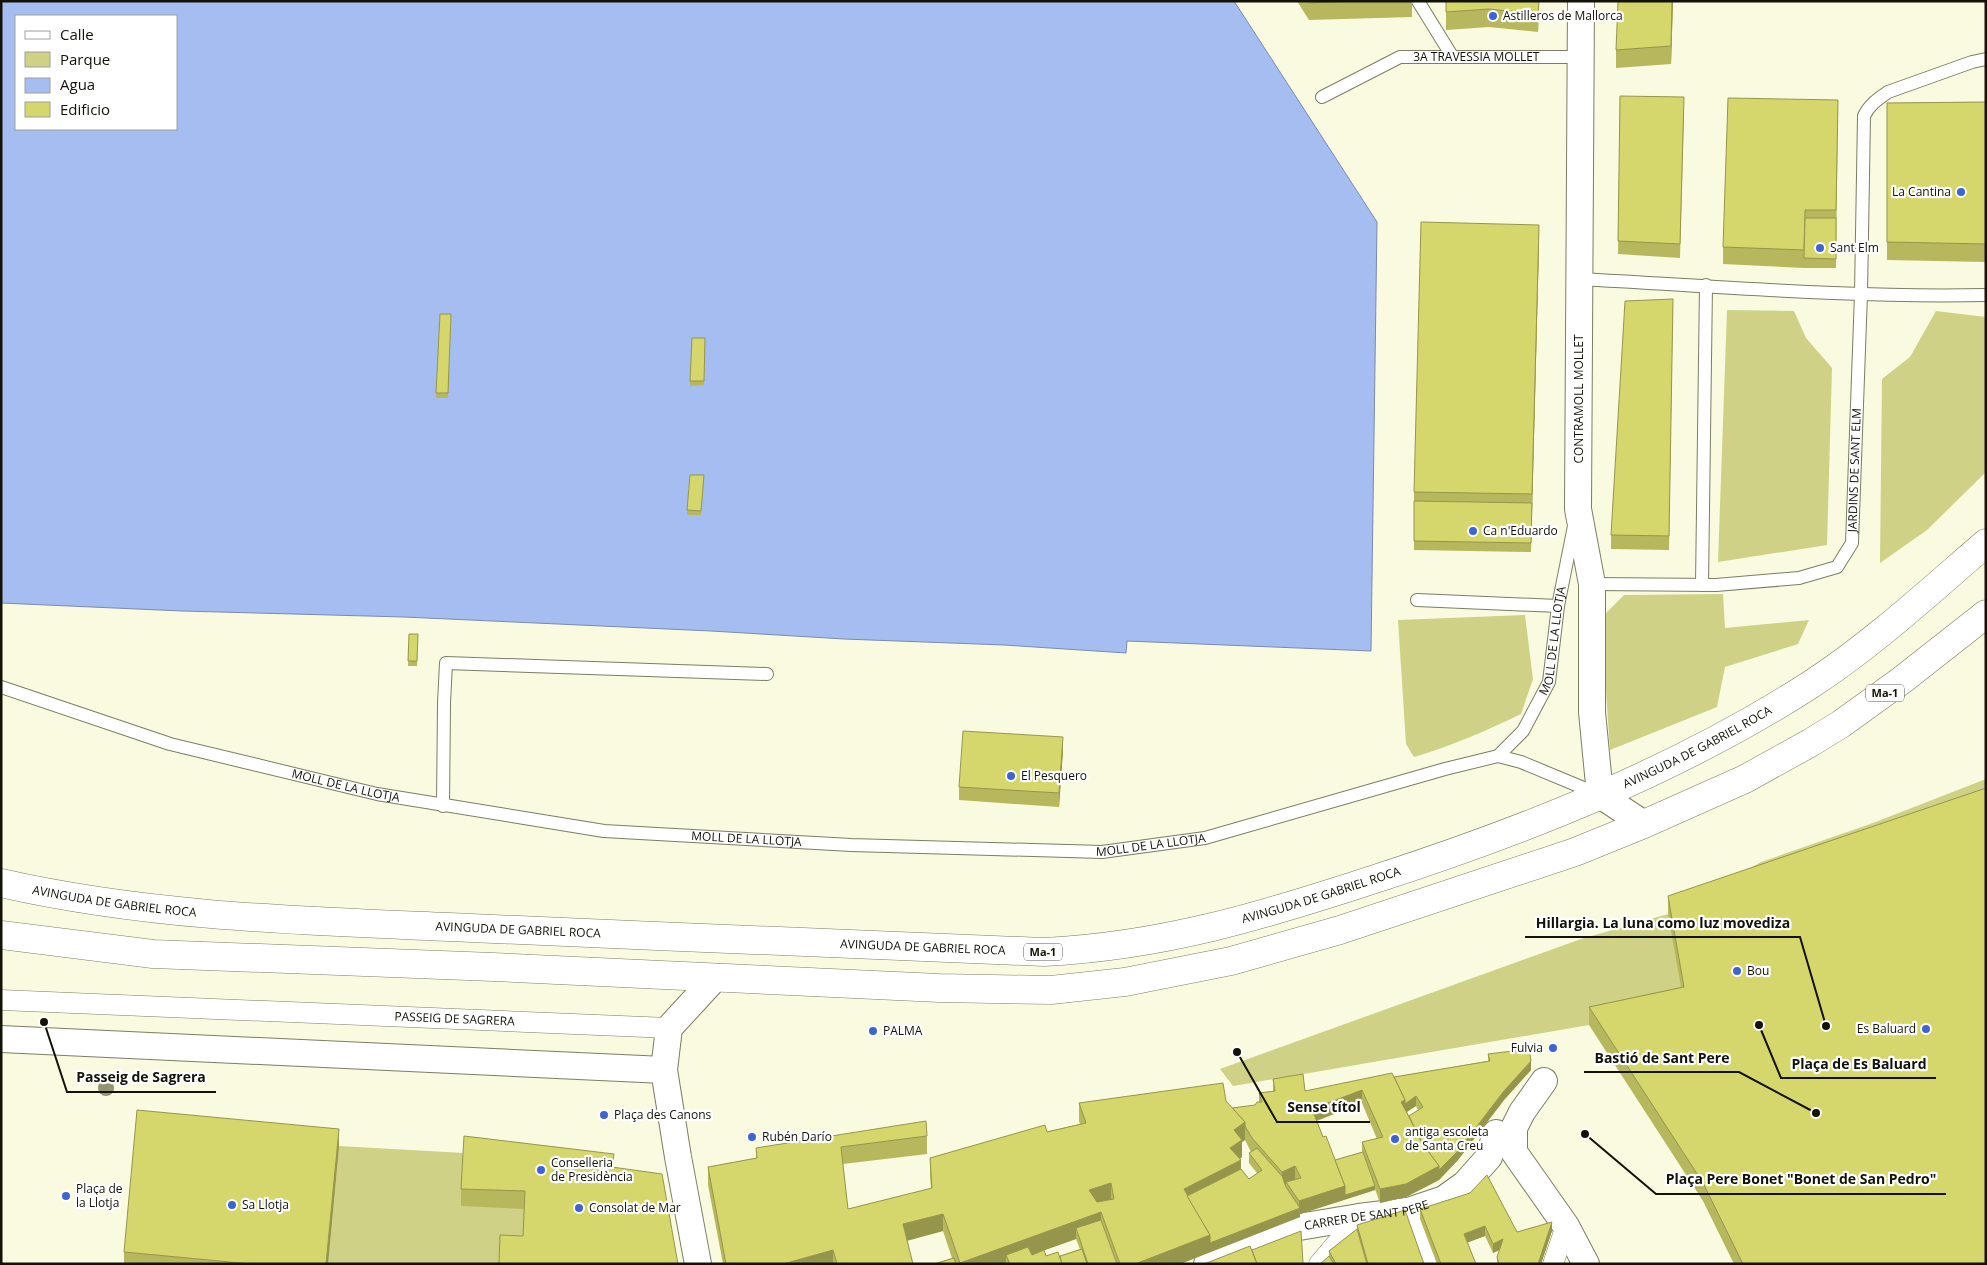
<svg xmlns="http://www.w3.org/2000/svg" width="1987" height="1265" viewBox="0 0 1987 1265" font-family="'Open Sans',sans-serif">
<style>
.green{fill:#cfd187}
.water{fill:#a6bdf1;stroke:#7a8aab;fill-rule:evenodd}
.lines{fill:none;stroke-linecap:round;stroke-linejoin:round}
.service-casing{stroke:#7b7d65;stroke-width:14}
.pedestrian-casing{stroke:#7b7d65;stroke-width:21}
.minor-casing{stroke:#7b7d65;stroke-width:28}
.trunk-casing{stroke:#7b7d65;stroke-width:29}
.service{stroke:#fff;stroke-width:12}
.pedestrian{stroke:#fff;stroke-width:20}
.minor{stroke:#fff;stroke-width:26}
.trunk{stroke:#fff;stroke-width:28}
.tree{fill:#93946f}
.wall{fill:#b7b85d;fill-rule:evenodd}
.shaded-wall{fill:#95964c}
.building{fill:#d5d66c;stroke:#95964c;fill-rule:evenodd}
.poi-dot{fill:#3d63d5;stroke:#fff;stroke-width:2}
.labels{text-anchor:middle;stroke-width:4.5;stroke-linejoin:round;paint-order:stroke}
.shield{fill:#fff;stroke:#595953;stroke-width:1}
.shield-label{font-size:11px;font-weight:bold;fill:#121209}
.poi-label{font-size:12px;fill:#121209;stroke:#fff;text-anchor:start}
.street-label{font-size:12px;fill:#121209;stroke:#fff}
.leader{fill:none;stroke:#121209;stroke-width:2}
.callout-dot{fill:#121209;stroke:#fff;stroke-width:2}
.callout-label{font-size:14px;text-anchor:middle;font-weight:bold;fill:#121209;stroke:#fff;stroke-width:4.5;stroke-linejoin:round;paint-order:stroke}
</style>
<rect width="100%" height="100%" fill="#f9fae0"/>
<g class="green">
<polygon points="1727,310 1794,311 1806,338 1832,368 1827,545 1718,562"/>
<polygon points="1936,311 1986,317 1986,472 1927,530 1880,563 1882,379 1910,357"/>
<polygon points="1723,594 1725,628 1809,620 1798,644 1725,667 1717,707 1610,750 1601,618 1624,595"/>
<path d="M1525 615 1533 679 1521 714C1486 731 1451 746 1414 757L1406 744 1398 620Z"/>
<polygon points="1986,779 1986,863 1684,1004 1589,1025 1233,1086 1220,1069 1581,939 1668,914 1761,862 1873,823"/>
<polygon points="339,1146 464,1153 525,1209 523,1254 499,1264 328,1264"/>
</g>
<path class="water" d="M1 1H1234L1377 222 1371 651 1127 641 1126 653 1004 645 844 639 711 631 404 617 182 611 1 603ZM16 16H176V129H16Z"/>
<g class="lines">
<defs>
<g id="service">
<polyline points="1418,1 1452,56"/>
<path id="s1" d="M1322 97 1400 57H1580"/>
<path d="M1579 279C1714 286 1850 298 1986 295"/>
<path id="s2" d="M1592 584 1716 585 1799 578 1837 567 1852 543 1861 294 1864 116C1869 105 1878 99 1888 92L1972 62 1986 59"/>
<polyline points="1702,585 1706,285"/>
<polyline points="1417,600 1558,606"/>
<path id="s3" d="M1 687 170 744 377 794 604 831 851 845 1102 852 1205 838 1445 769 1498 756 1521 762 1598 794"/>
<path id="s4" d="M1498 756 1523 731 1549 682 1558 606 1574 526"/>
<polyline points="443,806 444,703 446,663 767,674"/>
</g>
<g id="pedestrian">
<path id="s5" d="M1 1000 669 1028"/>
<polyline points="1319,1264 1359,1217"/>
<polyline points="1553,1264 1566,1226"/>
</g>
<g id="minor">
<polyline points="1581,1 1578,509 1592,584 1592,712 1600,795 1644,824"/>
<polyline points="1,1039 664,1070"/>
<polyline points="1544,1081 1522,1112 1514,1128 1514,1152 1566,1226 1586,1264"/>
<polyline points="1408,1211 1428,1264"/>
<polyline points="698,1264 678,1157 664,1070 669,1028 716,977"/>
<path id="s6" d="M1207 1264 1293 1228 1359 1217 1408 1211 1444 1199 1465 1184 1489 1157 1496 1133"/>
</g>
<g id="trunk">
<path id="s7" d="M1 883C155 918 314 921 471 928 662 936 853 945 1044 952 1163 946 1262 916 1375 879 1526 830 1676 771 1810 685 1873 644 1929 592 1986 543"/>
<polyline points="1,935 153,954 493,967 939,988 1051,990 1125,982 1231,961 1340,930 1575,852 1644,824 1745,779 1810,743 1841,724 1902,680 1986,614"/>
</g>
</defs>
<use href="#service" class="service-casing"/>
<use href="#pedestrian" class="pedestrian-casing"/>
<use href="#minor" class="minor-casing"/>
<use href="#trunk" class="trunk-casing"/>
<use href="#service" class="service"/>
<use href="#pedestrian" class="pedestrian"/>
<use href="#minor" class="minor"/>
<use href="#trunk" class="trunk"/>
</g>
<circle class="tree" cx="106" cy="1088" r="8"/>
<g class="wall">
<polygon points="1297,1 1412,1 1412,17 1309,20"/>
<polygon points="1539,1 1538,32 1489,27 1446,30 1446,12"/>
<polygon points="1673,1 1671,64 1616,68 1616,50"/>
<polygon points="1620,96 1684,111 1680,258 1618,254"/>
<polygon points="1838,100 1836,268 1804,268 1723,264 1723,247"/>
<polygon points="1986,102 1986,262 1887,260 1887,103"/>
<polygon points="1539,243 1531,552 1414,550 1414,492"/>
<polygon points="1673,299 1669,550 1611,549 1611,535"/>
<polygon points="440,314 451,314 448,398 436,398"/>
<polygon points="692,338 705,338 704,385 690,386"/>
<polygon points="704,480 701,515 687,515 687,510"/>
<polygon points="409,634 418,634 417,666 408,666"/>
<polygon points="1063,751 1059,807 959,800 959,787"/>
<polygon points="1668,896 1986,1264 1734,1264 1703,1201 1589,1025 1589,1007 1681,987 1668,914"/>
<path d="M1488 1054 1531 1070 1504 1100 1458 1160 1439 1180 1406 1197 1380 1203 1375 1189V1190L1300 1214V1217L1180 1264H934L952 1258 943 1231 907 1240 913 1264H723L708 1185V1167L756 1158V1148L927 1136V1154L843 1164 848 1209 931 1189 930 1176V1158L1080 1124 1079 1121V1103L1226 1101 1232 1108 1255 1105 1259 1102V1093L1273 1091V1079L1305 1091 1394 1077 1488 1061ZM1362 1103 1377 1139 1362 1142V1152L1335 1160 1323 1137 1317 1121ZM1416 1106 1418 1110 1409 1116 1407 1112ZM1245 1140 1251 1152 1249 1153V1163L1257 1173 1249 1179 1241 1169 1240 1159 1242 1157V1142ZM1076 1239 1080 1249 1060 1256H1046L1044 1250Z"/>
<polygon points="339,1146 328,1264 124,1264 124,1252"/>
<polygon points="614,1167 523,1236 524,1209 461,1206 461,1189"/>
<polygon points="1420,1209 1517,1232 1552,1231 1541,1264 1497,1264 1497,1257 1500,1250 1493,1253 1485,1236 1467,1242 1476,1264 1437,1264 1420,1219"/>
<polygon points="1357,1225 1424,1264 1320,1264 1329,1256 1329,1251 1357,1229"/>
</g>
<g class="shaded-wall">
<polygon points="1539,1 1538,32 1538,14"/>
<polygon points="1672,1 1673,1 1671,64 1671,46"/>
<polygon points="1539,225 1539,243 1531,552 1532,494"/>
<polygon points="1063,737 1063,751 1059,807 1059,793"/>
<polygon points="1531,1061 1531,1070 1504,1100 1458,1160 1439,1180 1406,1197 1380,1203 1380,1189 1504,1091"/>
<polygon points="1362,1090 1362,1103 1312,1122 1312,1109"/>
<polygon points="1416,1096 1416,1106 1405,1113 1401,1102 1405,1100"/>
<polygon points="1245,1122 1245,1140 1242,1142 1242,1157 1230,1166 1230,1148 1234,1130"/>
<polygon points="339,1129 339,1146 328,1264 326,1264"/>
<polygon points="1241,1160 1241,1178 1188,1205 1184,1189"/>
<polygon points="1295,1166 1295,1180 1286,1182 1286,1184 1282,1186 1282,1172"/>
<polygon points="1111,1183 1111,1201 1089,1208 1089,1190"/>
<polygon points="1345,1186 1375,1186 1375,1190 1300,1214 1300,1217 1180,1264 1135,1264 1210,1235 1299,1209 1299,1201"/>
<polygon points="1101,1212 1101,1230 1076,1228 1076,1239 1009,1263 1006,1255 1006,1264 960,1264 960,1263"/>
<polygon points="943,1214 943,1231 903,1242 903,1224"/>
<polygon points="1552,1222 1552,1231 1541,1264 1538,1264"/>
<polygon points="1485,1226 1485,1236 1464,1244 1464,1234"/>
<polygon points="1503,1239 1503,1248 1493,1253 1493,1244"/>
<polygon points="833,1250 833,1264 783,1264"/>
</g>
<g class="building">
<polygon points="1308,1 1355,1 1309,3"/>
<polygon points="1446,1 1539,1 1538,14 1489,9 1446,12"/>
<polygon points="1618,1 1672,1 1671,46 1616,50"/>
<polygon points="1620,96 1684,97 1680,244 1618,241"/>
<polygon points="1728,98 1838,100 1836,210 1805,210 1804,250 1723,247"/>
<polygon points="1986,102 1986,244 1887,242 1887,103"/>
<polygon points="1805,218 1836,218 1836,259 1804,258"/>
<polygon points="1421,222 1539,225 1532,494 1414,492"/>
<polygon points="1673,299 1669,536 1611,535 1625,301"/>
<polygon points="440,314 451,314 448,393 436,393"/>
<polygon points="692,338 705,338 704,381 690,381"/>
<polygon points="690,475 704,475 701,511 687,510"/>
<polygon points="1414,501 1532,503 1531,543 1414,541"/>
<polygon points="409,634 418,634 417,661 408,661"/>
<polygon points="963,731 1063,737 1059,793 959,787"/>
<polygon points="1986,788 1986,1264 1743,1264 1703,1183 1589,1007 1684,987 1668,896"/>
<polygon points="1529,1049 1531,1061 1504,1091 1458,1151 1439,1170 1439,1166 1422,1143 1409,1116 1423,1107 1416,1096 1405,1104 1405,1100 1394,1077 1490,1061 1488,1054"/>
<polygon points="1392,1073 1405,1100 1401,1102 1407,1113 1422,1143 1439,1166 1406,1184 1380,1189 1362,1142 1383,1137 1362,1090 1312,1109 1323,1137 1326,1136 1345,1186 1299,1201 1286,1182 1301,1178 1295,1166 1282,1172 1252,1138 1245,1126 1245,1122 1232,1108 1255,1105 1257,1102 1262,1102 1259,1093 1275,1091 1273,1079 1303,1074 1305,1091"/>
<path d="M1223 1083 1226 1101 1245 1122 1234 1130 1242 1140 1230 1148 1241 1160 1184 1189 1210 1235 1135 1264H1120L1101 1212 960 1263 943 1214 903 1224 913 1264H837L833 1250 783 1264H726L708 1167 757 1158 756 1148 926 1121 927 1136 841 1147 848 1209 932 1188 930 1158 1045 1125 1047 1132 1086 1123 1079 1103ZM1111 1183 1114 1199 1097 1202 1089 1190Z"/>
<polygon points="137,1110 339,1129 326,1264 251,1264 124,1252"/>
<polygon points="464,1136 614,1154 612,1167 662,1174 678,1264 499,1264 500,1235 523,1236 525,1191 461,1189"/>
<polygon points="1257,1148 1282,1176 1286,1187 1300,1208 1210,1243 1210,1235 1187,1196 1241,1169 1249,1179 1262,1170 1249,1153"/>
<polygon points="1363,1152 1375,1186 1345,1195 1345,1186 1335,1160"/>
<polygon points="1487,1175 1517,1232 1552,1222 1538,1264 1499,1264 1497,1257 1503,1239 1493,1244 1485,1226 1464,1234 1476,1264 1441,1264 1420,1209 1470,1193"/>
<polygon points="1405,1210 1424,1264 1368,1264 1357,1225"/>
<polygon points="1101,1220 1117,1264 1088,1264 1076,1228"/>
<polygon points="1357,1229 1367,1264 1336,1264 1329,1251"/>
<polygon points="1301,1231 1303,1263 1302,1264 1257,1264 1252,1250"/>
<polygon points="1250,1246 1257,1264 1204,1264"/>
<polygon points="1028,1247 1032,1255 1044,1250 1046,1256 1058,1252 1062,1264 1010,1264 1006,1255"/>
<polygon points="1082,1249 1087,1264 1062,1264 1060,1256"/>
<polygon points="1329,1256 1334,1264 1320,1264"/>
<polygon points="954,1258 956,1264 934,1264"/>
</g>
<g class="poi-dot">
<circle cx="1493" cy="16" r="5"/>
<circle cx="1961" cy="192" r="5"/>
<circle cx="1820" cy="248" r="5"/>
<circle cx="1473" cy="531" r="5"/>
<circle cx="1011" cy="776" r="5"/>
<circle cx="1737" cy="971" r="5"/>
<circle cx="1926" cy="1029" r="5"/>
<circle cx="873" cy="1031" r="5"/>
<circle cx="1553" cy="1048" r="5"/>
<circle cx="604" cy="1115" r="5"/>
<circle cx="752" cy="1137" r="5"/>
<circle cx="1395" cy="1139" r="5"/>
<circle cx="541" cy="1170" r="5"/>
<circle cx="66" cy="1196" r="5"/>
<circle cx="232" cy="1205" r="5"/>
<circle cx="579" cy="1208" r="5"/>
</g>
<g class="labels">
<g class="shield">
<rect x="1866" y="684.5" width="38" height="17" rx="4"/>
<rect x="1024" y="943.5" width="38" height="17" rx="4"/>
</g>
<g class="shield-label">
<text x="1885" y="697">Ma-1</text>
<text x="1043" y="956">Ma-1</text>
</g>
<g class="poi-label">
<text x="1503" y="20">Astilleros de Mallorca</text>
<text x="1951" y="196" text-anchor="end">La Cantina</text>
<text x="1830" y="252">Sant Elm</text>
<text x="1483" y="535">Ca n'Eduardo</text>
<text x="1021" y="780">El Pesquero</text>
<text x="1747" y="975">Bou</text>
<text x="1916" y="1033" text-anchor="end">Es Baluard</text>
<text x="883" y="1035">PALMA</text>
<text x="1543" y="1052" text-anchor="end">Fulvia</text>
<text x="614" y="1119">Plaça des Canons</text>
<text x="1405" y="1136">antiga escoleta<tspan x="1405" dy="14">de Santa Creu</tspan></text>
<text x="762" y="1141">Rubén Darío</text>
<text x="551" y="1167">Conselleria<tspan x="551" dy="14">de Presidència</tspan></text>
<text x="76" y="1193">Plaça de<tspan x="76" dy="14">la Llotja</tspan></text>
<text x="242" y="1209">Sa Llotja</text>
<text x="589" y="1212">Consolat de Mar</text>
</g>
<g class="street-label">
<text dy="4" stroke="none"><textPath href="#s1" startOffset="164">3A TRAVESSIA MOLLET</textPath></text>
<text transform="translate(1579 399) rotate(-90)" y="4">CONTRAMOLL MOLLET</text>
<text dy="4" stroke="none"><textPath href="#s2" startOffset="348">JARDINS DE SANT ELM</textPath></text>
<text dy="4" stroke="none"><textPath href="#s4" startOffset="132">MOLL DE LA LLOTJA</textPath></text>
<text dy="4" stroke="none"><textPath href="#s7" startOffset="1735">AVINGUDA DE GABRIEL ROCA</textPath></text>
<text dy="4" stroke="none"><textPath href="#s3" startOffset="359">MOLL DE LA LLOTJA</textPath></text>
<text dy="4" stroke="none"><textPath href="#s3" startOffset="764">MOLL DE LA LLOTJA</textPath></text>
<text dy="4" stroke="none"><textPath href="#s3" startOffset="1169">MOLL DE LA LLOTJA</textPath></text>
<text dy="4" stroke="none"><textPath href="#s7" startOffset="1330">AVINGUDA DE GABRIEL ROCA</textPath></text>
<text dy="4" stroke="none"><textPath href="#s7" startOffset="115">AVINGUDA DE GABRIEL ROCA</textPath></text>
<text dy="4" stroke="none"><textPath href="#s7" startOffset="520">AVINGUDA DE GABRIEL ROCA</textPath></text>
<text dy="4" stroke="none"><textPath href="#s7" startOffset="925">AVINGUDA DE GABRIEL ROCA</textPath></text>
<text dy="4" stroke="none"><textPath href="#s5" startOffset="454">PASSEIG DE SAGRERA</textPath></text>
<text dy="4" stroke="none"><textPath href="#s6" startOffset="168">CARRER DE SANT PERE</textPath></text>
</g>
</g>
<path class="leader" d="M1826 1026L1800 937H1525M1816 1113L1739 1072H1584M1759 1025L1781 1078H1936M44 1022L67 1092H216M1237 1052L1277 1122H1370M1585 1134L1656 1194H1946"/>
<g class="callout-dot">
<circle cx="1826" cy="1026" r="5"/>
<circle cx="1816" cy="1113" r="5"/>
<circle cx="1759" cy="1025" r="5"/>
<circle cx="44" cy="1022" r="5"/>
<circle cx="1237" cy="1052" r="5"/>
<circle cx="1585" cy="1134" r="5"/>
</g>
<g class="callout-label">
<text x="1663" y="928">Hillargia. La luna como luz movediza</text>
<text x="1662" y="1063">Bastió de Sant Pere</text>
<text x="1859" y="1069">Plaça de Es Baluard</text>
<text x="141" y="1082">Passeig de Sagrera</text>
<text x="1324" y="1112">Sense títol</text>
<text x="1801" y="1184">Plaça Pere Bonet "Bonet de San Pedro"</text>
</g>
<rect width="1987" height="1265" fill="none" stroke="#121209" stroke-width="5"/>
<rect x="15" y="15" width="162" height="115" fill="#ffffff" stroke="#a0a09d"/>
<rect x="25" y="31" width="25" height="8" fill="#ffffff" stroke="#a0a09d"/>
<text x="60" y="40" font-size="15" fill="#121209">Calle</text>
<rect x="25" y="52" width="25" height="15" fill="#cfd187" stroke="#a0a09d"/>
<text x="60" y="65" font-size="15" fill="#121209">Parque</text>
<rect x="25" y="78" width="25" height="15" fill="#a6bdf1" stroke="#a0a09d"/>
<text x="60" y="90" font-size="15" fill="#121209">Agua</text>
<rect x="25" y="102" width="25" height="15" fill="#d5d66c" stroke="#a0a09d"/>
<text x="60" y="115" font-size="15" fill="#121209">Edificio</text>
</svg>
